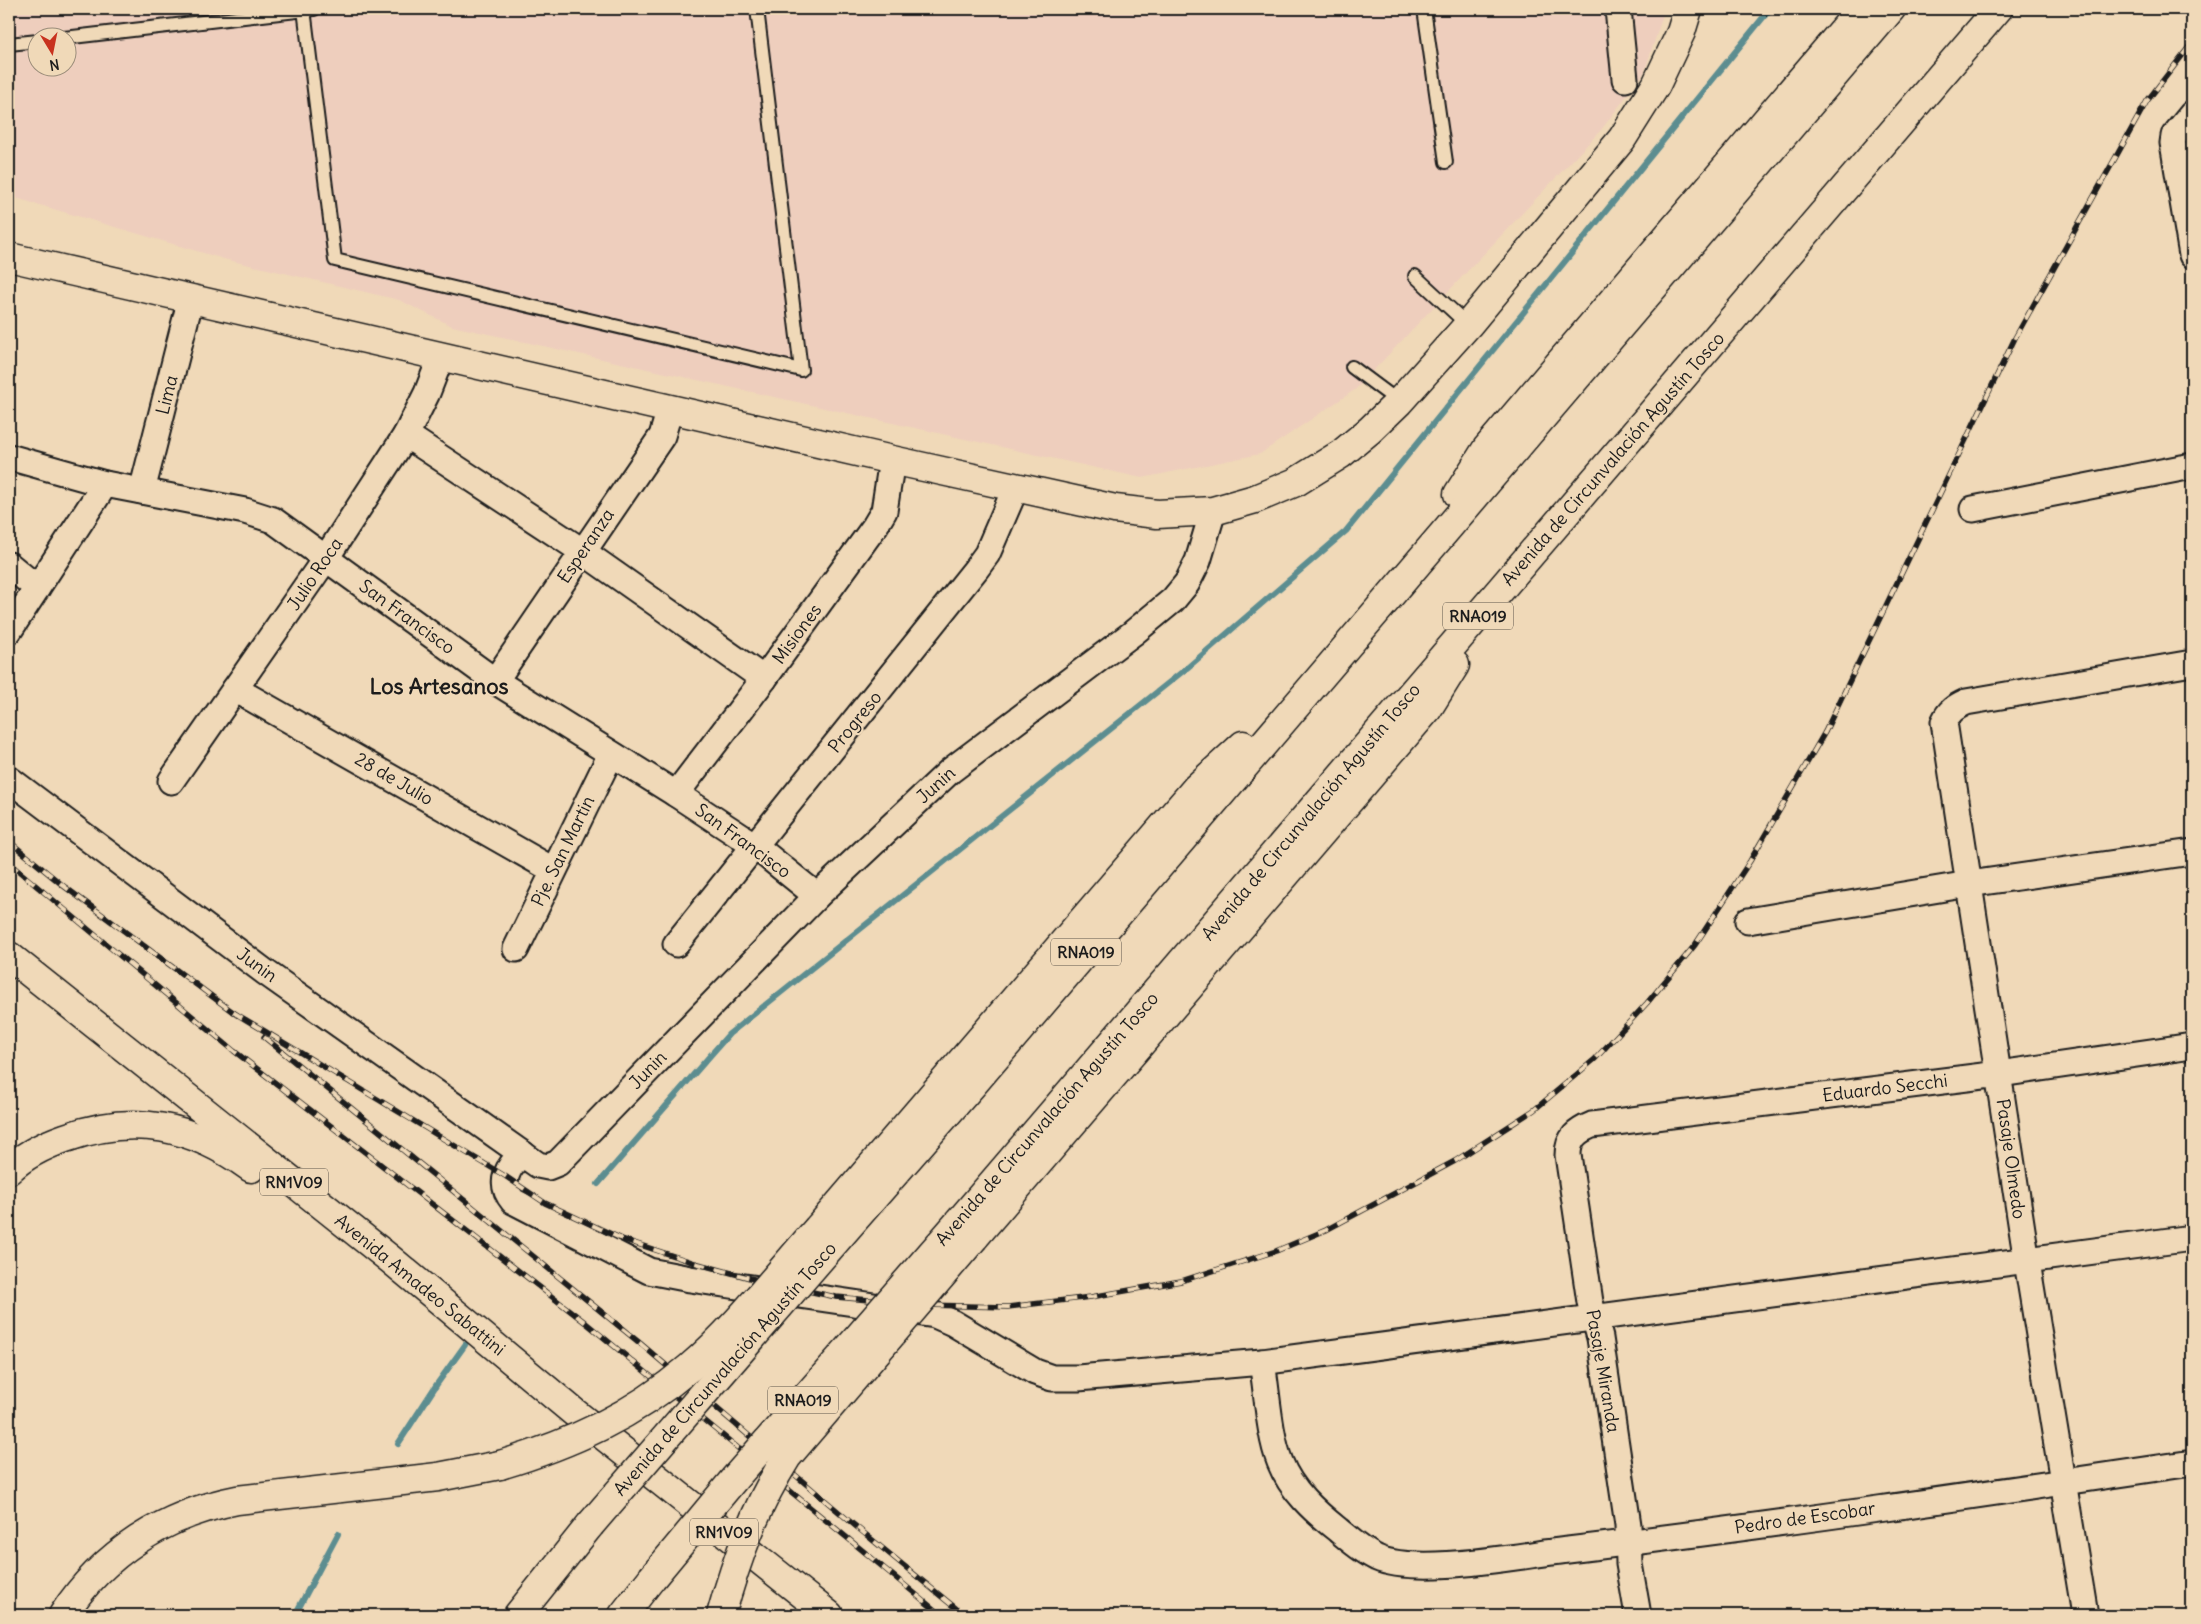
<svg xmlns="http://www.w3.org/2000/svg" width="2201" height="1624" viewBox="0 0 2201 1624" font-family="Delius,sans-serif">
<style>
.built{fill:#eecebd;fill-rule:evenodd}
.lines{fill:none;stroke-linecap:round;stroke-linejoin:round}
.stream{stroke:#5c8d90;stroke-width:6}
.lane-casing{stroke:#1c1c1c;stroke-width:16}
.street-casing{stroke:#1c1c1c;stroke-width:29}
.secondary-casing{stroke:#1c1c1c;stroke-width:31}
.primary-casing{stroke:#1c1c1c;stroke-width:31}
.highway-casing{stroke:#1c1c1c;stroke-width:31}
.lane{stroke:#f0d9b8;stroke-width:12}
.street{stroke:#f0d9b8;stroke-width:25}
.secondary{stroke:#f0d9b8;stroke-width:28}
.primary{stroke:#f0d9b8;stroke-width:28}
.highway{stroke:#f0d9b8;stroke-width:28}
.rail-casing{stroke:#1c1c1c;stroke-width:5.5}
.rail{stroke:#f0d9b8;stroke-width:4;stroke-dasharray:11;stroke-linecap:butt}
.highway-bridge-casing{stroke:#1c1c1c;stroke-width:31;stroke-linecap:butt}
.highway-bridge{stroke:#f0d9b8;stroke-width:28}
.labels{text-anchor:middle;stroke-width:4.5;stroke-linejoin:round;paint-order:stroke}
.shield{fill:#f0d9b8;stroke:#5c554b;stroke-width:1}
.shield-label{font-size:16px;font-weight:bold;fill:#1c1c1c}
.street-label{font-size:18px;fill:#1c1c1c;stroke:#f0d9b8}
.district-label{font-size:22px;font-weight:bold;fill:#1c1c1c;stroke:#f0d9b8}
</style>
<rect width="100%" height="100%" fill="#f0d9b8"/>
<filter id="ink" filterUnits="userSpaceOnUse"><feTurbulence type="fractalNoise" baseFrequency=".02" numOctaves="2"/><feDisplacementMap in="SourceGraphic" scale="10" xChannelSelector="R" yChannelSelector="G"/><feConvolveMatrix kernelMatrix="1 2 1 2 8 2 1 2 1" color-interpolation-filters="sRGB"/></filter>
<g filter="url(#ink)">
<path class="built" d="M9 9H1665L1644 73 1601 130 1356 389 1260 454 1142 478 452 326 399 300 224 259 9 196ZM38 38H68V68H38Z"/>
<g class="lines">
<g class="stream">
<polyline points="598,1184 729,1034 1187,668 1346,531 1770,9"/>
<polyline points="398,1444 437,1384 465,1345"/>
<polyline points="295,1615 338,1534"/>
</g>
<defs>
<g id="lane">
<polyline points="304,9 335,260 801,370 757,9"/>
<polyline points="1424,9 1446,162"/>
<polyline points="64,38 314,9"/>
<polyline points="9,44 38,41"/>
<polyline points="1415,276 1468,325"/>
<polyline points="1352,367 1399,402"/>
</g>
<g id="street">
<polyline points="1618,9 1625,79"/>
<polyline points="2192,114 2174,136 2173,143 2192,255"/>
<polyline points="406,435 582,551 764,679"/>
<polyline points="9,457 105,484 245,511 273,520 495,681 676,794 755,846 817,896"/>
<polyline points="142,491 191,298"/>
<polyline points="1973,509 2192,466"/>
<polyline points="9,565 37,588"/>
<polyline points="9,631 105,484"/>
<polyline points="495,681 662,436 670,409"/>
<polyline points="235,689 553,870"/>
<polyline points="9,779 265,972 538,1165 548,1167 558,1163 817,896 950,771 1133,633 1173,600 1187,583 1198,561 1213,511"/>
<polyline points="171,781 326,558 406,435 427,393 441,357"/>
<polyline points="676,794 764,679 875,526 884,511 892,460"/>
<polyline points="1748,921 1969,884 2192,852"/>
<polyline points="676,944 976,569 987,554 1016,487"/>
<polyline points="516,949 611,754"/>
<path d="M523 1154C507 1166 498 1183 513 1201L649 1271 690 1279 935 1315 953 1323 1035 1372 1052 1378H1078L1262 1362 2192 1238"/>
<path d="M1262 1362C1267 1391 1269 1435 1280 1462 1291 1490 1314 1511 1338 1530 1350 1540 1362 1551 1377 1558 1418 1576 1521 1555 1568 1550 1776 1525 1984 1494 2192 1463"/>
<path d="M1638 1615 1629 1564 1628 1525 1600 1338 1590 1302 1568 1155C1568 1138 1577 1131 1592 1125L1999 1074 2192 1046"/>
<path d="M2085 1615 2027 1262 1944 722C1949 711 1955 707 1966 702L2192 663"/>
</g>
<polyline id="secondary" points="9,257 892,460 1115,509 1157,514 1213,511 1255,499 1296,482 1341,454 1370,430 1399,402 1468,325 1622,139 1656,85 1681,32 1688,9"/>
<g id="primary">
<polyline points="9,956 390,1259 575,1413 829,1615"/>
<path d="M9 1170C24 1155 45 1145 65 1138 134 1113 192 1125 251 1168"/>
</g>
<g id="highway">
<polyline points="1458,494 1487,448 1861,9"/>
<polyline points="957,1224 1998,9"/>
<polyline points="818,1228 1196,788 1243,745"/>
<polyline points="974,1238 1427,710 1455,665"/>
<polyline points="834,1243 974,1083 1891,9"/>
<path d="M63 1615C103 1553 165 1514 237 1500L438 1477 500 1465"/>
<polyline points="518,1615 590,1525"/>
<polyline points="623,1615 652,1578"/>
</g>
</defs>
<use href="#lane" class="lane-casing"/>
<use href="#street" class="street-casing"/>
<use href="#secondary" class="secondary-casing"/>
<use href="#primary" class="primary-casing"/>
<use href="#highway" class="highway-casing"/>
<use href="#lane" class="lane"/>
<use href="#street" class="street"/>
<use href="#secondary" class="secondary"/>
<use href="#primary" class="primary"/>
<use href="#highway" class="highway"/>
<defs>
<g id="rail">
<polyline points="9,841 65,887 237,1015"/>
<polyline points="9,863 234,1051 586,1323 941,1615"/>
<polyline points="233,1012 505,1176 545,1203 622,1239 695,1263 761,1281 836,1297 925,1305 1008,1307 1091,1297 1181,1281 1276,1251 1326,1230 1455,1161 1534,1110 1595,1059 1647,1003 1695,945 1750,861 1825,732 2015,338 2147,101 2192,43"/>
<polyline points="264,1037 641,1344 853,1524 964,1615"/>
</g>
</defs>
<use href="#rail" class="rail-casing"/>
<use href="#rail" class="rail"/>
<defs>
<g id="highway-bridge">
<path d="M500 1465C570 1444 633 1416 689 1368 737 1327 776 1275 818 1228"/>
<polyline points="590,1525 834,1243"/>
<polyline points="652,1578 735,1478 957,1224"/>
<path d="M721 1615C737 1558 755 1508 787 1457L974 1238"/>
</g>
</defs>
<use href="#highway-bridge" class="highway-bridge-casing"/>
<use href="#highway-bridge" class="highway-bridge"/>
</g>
</g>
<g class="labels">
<g class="shield">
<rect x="1443" y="602.5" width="70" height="27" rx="4"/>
<rect x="1051" y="938.5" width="70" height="27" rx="4"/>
<rect x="260" y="1168.5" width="68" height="27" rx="4"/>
<rect x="768" y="1386.5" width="70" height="27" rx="4"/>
<rect x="690" y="1518.5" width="68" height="27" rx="4"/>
</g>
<g class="shield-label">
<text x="1478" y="622">RNA019</text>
<text x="1086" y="958">RNA019</text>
<text x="294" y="1188">RN1V09</text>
<text x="803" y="1406">RNA019</text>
<text x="724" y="1538">RN1V09</text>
</g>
<g class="street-label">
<text transform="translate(167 395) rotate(-76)" y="6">Lima</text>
<text transform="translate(1613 459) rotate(-49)" y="6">Avenida de Circunvalación Agustín Tosco</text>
<text transform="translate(586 546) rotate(-56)" y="6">Esperanza</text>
<text transform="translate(315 574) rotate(-56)" y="6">Julio Roca</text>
<text transform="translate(407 617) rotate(36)" y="6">San Francisco</text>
<text transform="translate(797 634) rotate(-54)" y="6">Misiones</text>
<text transform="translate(855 722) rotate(-51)" y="6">Progreso</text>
<text transform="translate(394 779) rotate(30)" y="6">28 de Julio</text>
<text transform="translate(936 785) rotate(-42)" y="6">Junin</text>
<text transform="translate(1311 812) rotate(-50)" y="6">Avenida de Circunvalación Agustín Tosco</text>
<text transform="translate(743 841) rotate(36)" y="6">San Francisco</text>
<text transform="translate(563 851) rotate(-64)" y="6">Pje. San Martin</text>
<text transform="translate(257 965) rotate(36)" y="6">Junin</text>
<text transform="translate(648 1070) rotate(-46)" y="6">Junin</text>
<text transform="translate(1885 1088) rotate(-7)" y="6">Eduardo Secchi</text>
<text transform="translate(1047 1119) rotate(-49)" y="6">Avenida de Circunvalación Agustín Tosco</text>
<text transform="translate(2011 1159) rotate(82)" y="6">Pasaje Olmedo</text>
<text transform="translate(420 1285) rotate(39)" y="6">Avenida Amadeo Sabattini</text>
<text transform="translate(725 1369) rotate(-49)" y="6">Avenida de Circunvalación Agustín Tosco</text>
<text transform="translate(1603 1371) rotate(80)" y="6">Pasaje Miranda</text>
<text transform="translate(1805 1518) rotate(-8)" y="6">Pedro de Escobar</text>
</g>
<g class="district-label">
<text x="439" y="694">Los Artesanos</text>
</g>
</g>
<rect width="2201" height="1624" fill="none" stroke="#f0d9b8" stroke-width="30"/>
<rect x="15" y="15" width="2171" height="1594" fill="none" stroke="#1c1c1c" stroke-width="2" filter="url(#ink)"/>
<g transform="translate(52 52) rotate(170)"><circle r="24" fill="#f0d9b8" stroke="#9b8d7a"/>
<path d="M0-4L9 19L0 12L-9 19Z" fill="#c8321e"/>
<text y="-8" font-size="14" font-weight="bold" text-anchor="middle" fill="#1c1c1c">N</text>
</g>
</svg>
